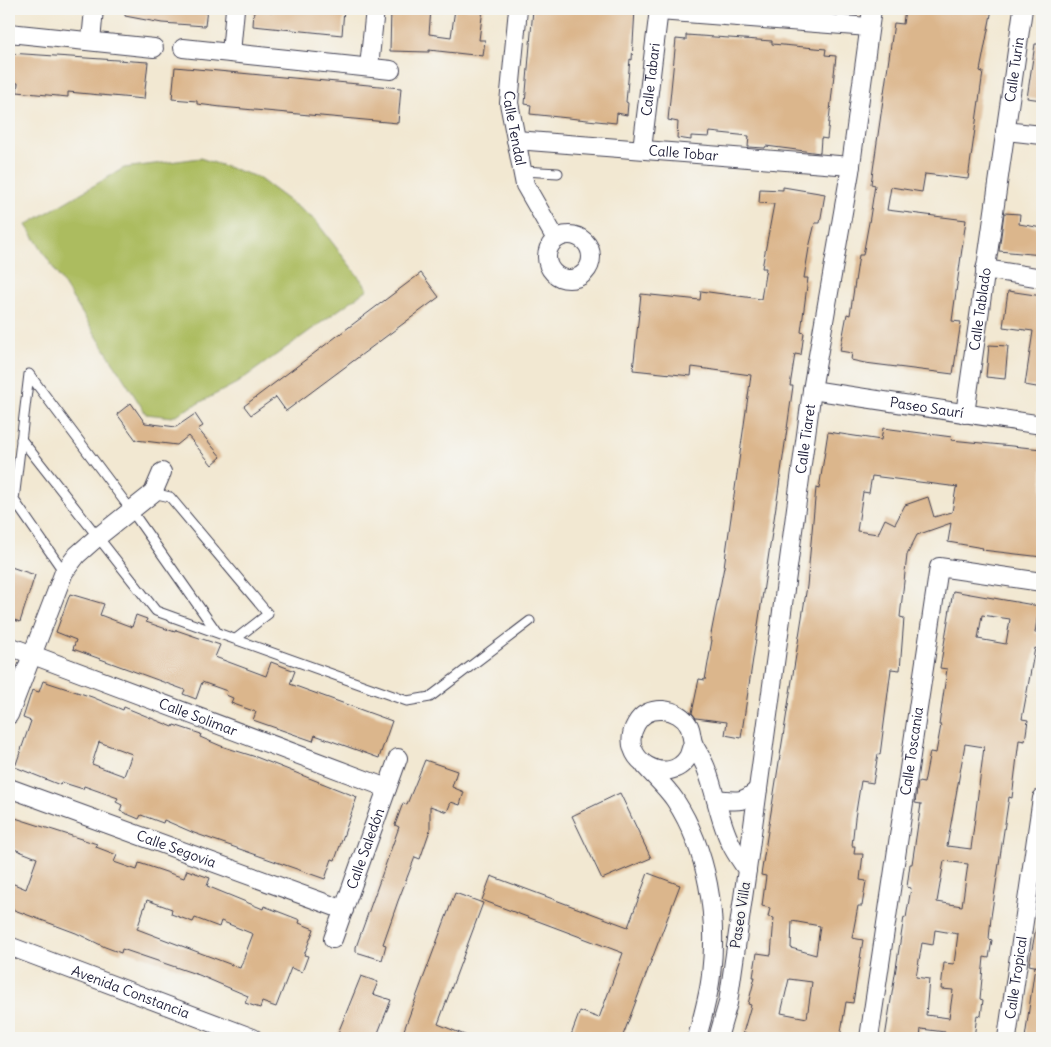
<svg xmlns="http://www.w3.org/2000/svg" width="1051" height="1047" viewBox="0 0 1051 1047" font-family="Delius,sans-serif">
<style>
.green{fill:#acbc5f;stroke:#676f4d}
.building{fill:#dbb68c;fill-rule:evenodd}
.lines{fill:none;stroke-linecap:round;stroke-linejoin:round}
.lane-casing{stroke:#414052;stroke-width:11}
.street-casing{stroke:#414052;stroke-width:20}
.lane{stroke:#fff;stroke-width:9}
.street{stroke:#fff;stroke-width:18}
.labels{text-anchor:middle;stroke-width:4;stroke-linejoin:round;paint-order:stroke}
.street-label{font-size:14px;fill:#22223b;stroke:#f6f6f2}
</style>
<rect width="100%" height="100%" fill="#f6f6f2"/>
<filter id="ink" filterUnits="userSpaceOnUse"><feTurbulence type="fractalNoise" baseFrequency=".02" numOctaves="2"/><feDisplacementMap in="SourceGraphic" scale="10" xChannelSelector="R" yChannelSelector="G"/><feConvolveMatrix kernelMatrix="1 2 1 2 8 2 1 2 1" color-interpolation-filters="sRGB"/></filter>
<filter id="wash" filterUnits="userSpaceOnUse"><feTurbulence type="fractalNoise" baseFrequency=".0096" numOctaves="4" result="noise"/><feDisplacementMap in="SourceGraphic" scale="20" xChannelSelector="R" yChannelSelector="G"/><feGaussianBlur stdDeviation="1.12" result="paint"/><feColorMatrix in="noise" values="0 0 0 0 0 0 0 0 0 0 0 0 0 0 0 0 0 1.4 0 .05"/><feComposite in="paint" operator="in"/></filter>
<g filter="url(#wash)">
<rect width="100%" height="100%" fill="#f2e8d2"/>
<polygon class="green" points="200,158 257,177 315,220 368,289 237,383 172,417 146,414 26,225 124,168"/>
<g id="blocks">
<g class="building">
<polygon points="125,9 207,9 205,26 162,23 125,16"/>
<polygon points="274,9 344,9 342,35 253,26 254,10 274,12"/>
<polygon points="391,9 431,9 429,34 451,37 455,9 483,9 479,40 485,40 483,56 429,50 429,52 390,51"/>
<polygon points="533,9 635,9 632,60 630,59 626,102 628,103 627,115 617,113 616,123 530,114 531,105 525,104"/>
<polygon points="905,9 992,9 980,71 983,72 968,179 925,174 922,192 891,187 887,210 966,220 952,321 961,322 953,374 865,363 851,360 852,353 840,351 847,314 850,315 859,255 863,255 870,217 875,185 871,184 894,23 903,24"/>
<polygon points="686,35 772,41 772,44 826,49 825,55 836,56 827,139 821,138 820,153 766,146 765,148 748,147 749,136 710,132 709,137 691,136 691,140 677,138 678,122 668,120 676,39 686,40"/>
<polygon points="1035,44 1042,44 1042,100 1027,98"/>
<polygon points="9,53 148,62 144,99 68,92 68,97 17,92 18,83 9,82"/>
<polygon points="175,67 401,88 398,123 221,107 197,104 197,101 172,99"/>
<polygon points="783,187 825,194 820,223 815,223 809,248 804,278 808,278 801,332 804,333 801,355 795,354 790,386 793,386 778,493 741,738 725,735 727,722 696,718 692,713 699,679 705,680 712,640 710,639 724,567 751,375 692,367 691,376 633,370 641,294 700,300 701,291 761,299 766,268 762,268 774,204 759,203 760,189 783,190"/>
<polygon points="1004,213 1020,214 1019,224 1042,228 1042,255 999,251"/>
<polygon points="421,273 439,297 286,411 276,397 251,415 244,406"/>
<polygon points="1008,291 1042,296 1042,388 1025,385 1033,331 1003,327"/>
<polygon points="989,345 1008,346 1005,379 986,377"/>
<polygon points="131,403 145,423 176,427 195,414 203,426 198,429 221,457 212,465 188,436 177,445 136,440 117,414"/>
<path d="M883 428 952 437 951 440 1042 449V557L982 550 983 548 948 542 951 523 917 535 907 555 900 617 904 618 900 670 891 669 880 755 878 754 873 783 861 781 855 818 852 846H855L854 854H863L860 880 866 881 862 906H858L852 938 863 940 853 1003 846 1002 840 1038H763L743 1033 751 1005 748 1004 755 977H753L757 953 771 955 774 918 768 917 770 908 762 906 766 876 761 875 807 586 816 488 819 489 828 432 881 440ZM872 476 958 487 956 488 952 512 934 517 928 497 905 505 895 524 885 519 878 534 857 531 863 492 869 493ZM792 921 820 926 816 955 791 948ZM789 979 812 982 807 1018 781 1013Z"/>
<polygon points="11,567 35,575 20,622 9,618 9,574"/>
<path d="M953 591 1039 606 1035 633 1041 634 1038 649 1035 648 1022 719 1028 720 1025 741 1019 740 1012 798 1009 797 991 917 989 939 992 940 989 958 984 957 980 999 983 1000 981 1016 977 1015 974 1038H944L945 1032 921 1029 920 1038H885L904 917 906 918 911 888 907 887 910 864H912L921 804 915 803 918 782 924 783 930 752 936 753 941 725H939L947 669 940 668ZM982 615 1010 619 1006 644 978 639ZM965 744 984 747 971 849 947 846ZM944 861 968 864 962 906 937 902ZM935 930 958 934 954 964 944 963 941 989 953 990 949 1018 926 1015 929 979 916 977 922 943 933 945Z"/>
<polygon points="70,594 104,604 100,615 132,627 136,615 147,619 146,622 175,632 176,630 220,645 215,657 266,676 271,662 295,671 290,684 392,721 379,758 315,735 313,741 253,720 256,712 231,703 233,698 226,695 227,691 202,682 196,699 183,694 185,690 73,649 76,640 56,632"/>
<path d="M43 681 92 697 123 710 124 707 173 727 174 725 201 734 200 737 221 746 256 757 357 797 335 860 332 859 325 879 194 833 164 820 163 823 141 815 139 819 120 811 122 805 116 802 118 798 84 786 83 789 61 782 60 785 15 767 31 721 23 718 32 690 39 692ZM99 742 132 754 124 776 92 764Z"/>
<polygon points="425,760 457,771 452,787 464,792 460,805 451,802 447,812 430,806 430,830 420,859 415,857 398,901 383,944 386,945 382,960 356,952 356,947 399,827 395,825 403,803 407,804"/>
<polygon points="620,793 651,858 602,879 572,816"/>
<path d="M9 816 97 844 96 847 117 855 114 862 137 870 139 863 184 878 187 870 210 878 207 886 263 909 264 906 300 920 299 923 314 929 304 955 308 956 302 972 291 968 276 1007 262 1002 260 1008 245 1003 248 996 199 975 122 949 121 953 105 947 76 933 9 908V882L26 889 37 858 9 847ZM147 900 172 909 171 914 193 922 195 918 219 927 221 921 253 934 240 968 137 929Z"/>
<polygon points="648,873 680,885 622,1038 570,1038 580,1011 599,1018 623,953 482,900 491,876 628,927"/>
<polygon points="455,893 483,903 438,1024 472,1038 401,1038"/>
<polygon points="1036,928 1042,929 1042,1038 1025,1038 1035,966 1039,967 1029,965"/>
<polygon points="361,976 378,982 373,994 391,1000 376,1038 351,1038 338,1033"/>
</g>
</g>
</g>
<g filter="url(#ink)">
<use href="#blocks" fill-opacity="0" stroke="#414052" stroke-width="1"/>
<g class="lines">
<defs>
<g id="lane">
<polyline points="523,171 558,173"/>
<polyline points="21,439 156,611 407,701 430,697 530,621"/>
<polyline points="153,493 170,497 268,614 237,638"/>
<polyline points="64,572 14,500 29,374 131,510 216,631"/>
</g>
<g id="street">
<path id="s1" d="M518 9 509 103 525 185 556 239"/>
<polyline points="659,11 869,27"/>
<polyline points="9,33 154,48"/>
<polyline points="91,41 94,9"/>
<polyline points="183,48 391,70"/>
<polyline points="231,53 235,9"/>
<polyline points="369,67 375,9"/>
<polyline points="1005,131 1042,135"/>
<path id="s2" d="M516 140 851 166"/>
<path id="s3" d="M642 149 659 9"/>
<circle cx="569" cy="257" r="22"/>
<polyline points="985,269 1042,278"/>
<path id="s4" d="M812 390 1042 425"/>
<path id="s5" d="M965 414 1023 9"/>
<path id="s6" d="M9 646 387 788"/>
<polyline points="9,715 64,572 77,555 94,540 153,493 162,472"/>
<path d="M693 743C691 747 690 753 688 757 668 789 616 759 636 724 647 703 679 707 689 726 692 732 691 739 694 745 698 753 703 760 706 768 716 793 719 821 731 844 735 853 742 862 747 870L728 1003 718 1038"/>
<path d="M645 766C655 777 667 788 675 800 708 851 718 916 711 975 709 996 702 1018 697 1038"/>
<path id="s7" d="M9 788 344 910"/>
<path d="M716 799C736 801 743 804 758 789"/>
<path id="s8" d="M747 870 812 390 850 172 872 9"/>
<path id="s9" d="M333 939 398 758"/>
<path id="s10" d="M9 946 253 1038"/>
<path id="s11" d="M869 1038 939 567 1042 582"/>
<path id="s12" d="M1007 1038 1042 798"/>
</g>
</defs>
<use href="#lane" class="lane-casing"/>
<use href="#street" class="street-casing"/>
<use href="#lane" class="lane"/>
<use href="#street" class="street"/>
</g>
</g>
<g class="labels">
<g class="street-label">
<text dy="5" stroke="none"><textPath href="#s5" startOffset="348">Calle Turin</textPath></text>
<text dy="5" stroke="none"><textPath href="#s3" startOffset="70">Calle Tabari</textPath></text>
<text dy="5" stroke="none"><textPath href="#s1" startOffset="120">Calle Tendal</textPath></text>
<text dy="5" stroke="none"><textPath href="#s2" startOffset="168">Calle Tobar</textPath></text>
<text dy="5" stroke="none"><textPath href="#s5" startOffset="106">Calle Tablado</textPath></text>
<text dy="5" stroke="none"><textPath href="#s4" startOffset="116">Paseo Saurí</textPath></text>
<text dy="5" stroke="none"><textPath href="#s8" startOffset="435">Calle Tiaret</textPath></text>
<text dy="5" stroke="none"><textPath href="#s6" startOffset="202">Calle Solimar</textPath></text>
<text dy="5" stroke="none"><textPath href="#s11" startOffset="290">Calle Toscania</textPath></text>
<text dy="5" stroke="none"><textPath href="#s7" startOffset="178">Calle Segovia</textPath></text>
<text dy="5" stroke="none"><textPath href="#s9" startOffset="96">Calle Saledón</textPath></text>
<text transform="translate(740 915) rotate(-81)" y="5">Paseo Villa</text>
<text dy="5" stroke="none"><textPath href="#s12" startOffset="61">Calle Tropical</textPath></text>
<text dy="5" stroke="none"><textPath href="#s10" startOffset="130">Avenida Constancia</textPath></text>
</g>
</g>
<rect width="1051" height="1047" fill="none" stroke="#f6f6f2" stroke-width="30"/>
</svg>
